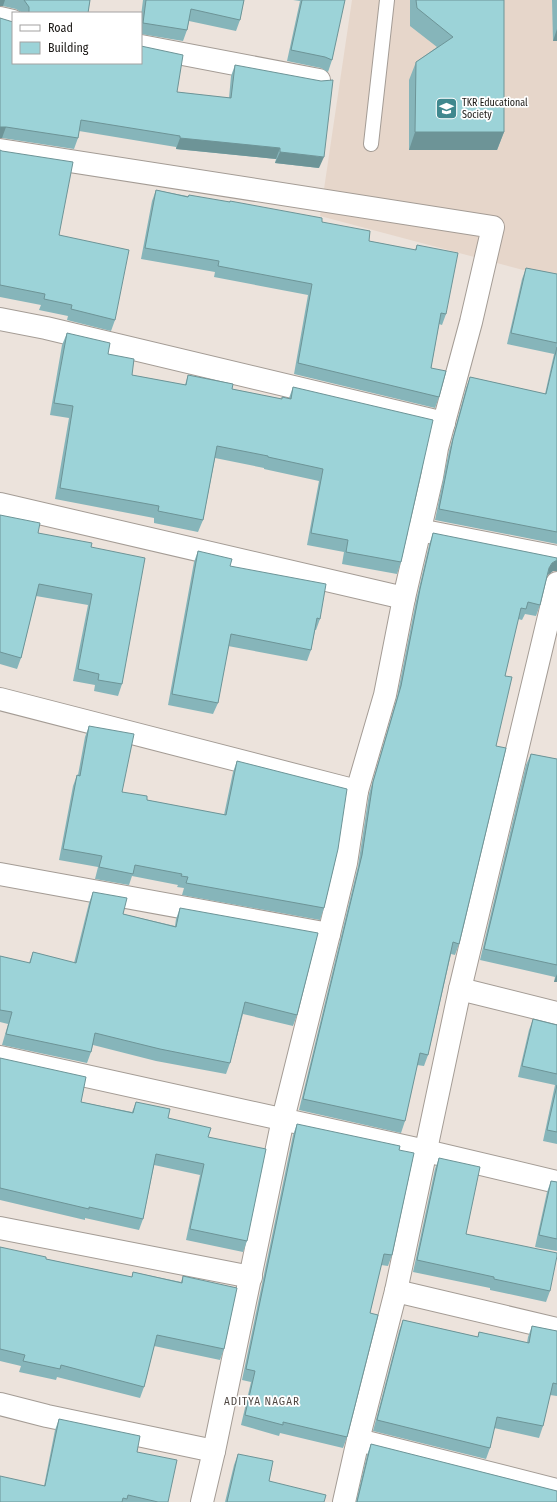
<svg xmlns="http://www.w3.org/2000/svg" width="557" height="1502" viewBox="0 0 557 1502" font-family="'Fira Sans Condensed',sans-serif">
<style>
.built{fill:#e6d6ca}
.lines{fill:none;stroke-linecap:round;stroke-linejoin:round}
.lane-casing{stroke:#a49c95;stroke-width:16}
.street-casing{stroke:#a49c95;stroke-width:24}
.lane{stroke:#fff;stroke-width:14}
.street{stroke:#fff;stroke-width:22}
.wall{fill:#86b5ba}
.shaded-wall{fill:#6d9497}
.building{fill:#9cd3d8;stroke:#6d9497}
.labels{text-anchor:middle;stroke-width:3.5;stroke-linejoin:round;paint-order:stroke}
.poi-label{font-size:10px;fill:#1a1714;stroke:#fff;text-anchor:start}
.neighbourhood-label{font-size:11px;letter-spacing:1px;fill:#4f4742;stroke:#fff}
</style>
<rect width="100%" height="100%" fill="#ece3dc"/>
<polygon class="built" points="352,0 557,0 557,279 320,216"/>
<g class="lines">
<defs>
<polyline id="lane" points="371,144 387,0"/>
<g id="street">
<polyline points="0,18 13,21"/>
<polyline points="141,46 319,80"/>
<polyline points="0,150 493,227 471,322 437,448 432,477 404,598 385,695 357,791 346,863 329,934 283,1119 214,1451 202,1502"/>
<polyline points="0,319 46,328 444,423"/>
<polyline points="0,504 404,598"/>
<polyline points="419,530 557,557"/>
<polyline points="0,699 357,791"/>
<polyline points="0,874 329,934"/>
<polyline points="460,989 557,1013"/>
<polyline points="0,1057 426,1151 557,1182"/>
<polyline points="0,1228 251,1277"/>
<polyline points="396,1291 557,1329"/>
<polyline points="0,1404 47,1416 214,1451"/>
<polyline points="358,1440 557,1490"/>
<polyline points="344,1502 358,1440 396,1291 460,989 557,583"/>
</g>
</defs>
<use href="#lane" class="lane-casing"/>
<use href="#street" class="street-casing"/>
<use href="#lane" class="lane"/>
<use href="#street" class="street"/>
</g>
<g class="wall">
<polygon points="0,0 90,0 88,13 22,13 21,12 16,9 3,6"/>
<polygon points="143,0 244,0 240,20 236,31 189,21 187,30 183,41 141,34 141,16"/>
<polygon points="293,0 343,0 332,60 328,72 321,68 287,61 300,1"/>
<polygon points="410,0 504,0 504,132 497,150 409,150 409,80 416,62 437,47 410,26"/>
<polygon points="552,0 557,0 557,41 553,41"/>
<polygon points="0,18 177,92 229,98 231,76 235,65 319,168 275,163 276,159 176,149 176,147 79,131 78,138 74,149 2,138"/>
<polygon points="0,150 59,235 115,320 111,331 67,320 68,316 39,310 41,305 0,297"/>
<polygon points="156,190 322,222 369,241 415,250 417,245 446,314 442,325 439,324 431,368 439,397 435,408 294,374 308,295 214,277 215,272 141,259 152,201"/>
<polygon points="526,268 557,274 557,544 435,520 449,451 466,388 470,377 545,394 554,354 507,344 522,279"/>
<polygon points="67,333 108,354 132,375 185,385 188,375 232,389 282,399 289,398 293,387 401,562 397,574 342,564 344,552 307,545 319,481 264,469 264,468 215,458 203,520 198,532 154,523 154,518 55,499 69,418 50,415 62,345"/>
<polygon points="0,515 38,533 91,547 122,684 118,696 94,691 95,685 73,681 88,605 36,596 21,658 17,669 0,664"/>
<polygon points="433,533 553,571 547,575 540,605 536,616 525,614 522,620 518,619 505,676 496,746 459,944 455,955 451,954 428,1055 424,1066 417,1065 405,1121 401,1133 299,1110 358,866 369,794 397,697 416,601 429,545"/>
<polygon points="198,551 230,566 320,619 316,630 315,630 311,650 307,661 228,646 218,703 213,714 168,705 194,562"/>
<polygon points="89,726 122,792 147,800 224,815 233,772 237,761 324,908 320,920 182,895 184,888 177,887 178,885 132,876 129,885 95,879 98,867 59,860 73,786 77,775 78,775 85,737"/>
<polygon points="531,754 557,759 557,982 554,982 555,977 480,960 526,765"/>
<polygon points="93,892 123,914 175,926 176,919 180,908 297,1015 293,1026 243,1014 230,1063 226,1074 156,1061 93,1045 91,1052 87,1063 2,1045 8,1024 0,1022 0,956 29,963 33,952 74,963 89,903"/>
<polygon points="533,1019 557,1025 557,1144 543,1141 555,1085 518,1077 529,1030"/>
<polygon points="0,1058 81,1102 132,1112 136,1102 168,1118 208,1137 247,1241 243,1252 186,1240 200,1175 154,1165 143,1219 139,1230 85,1218 85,1220 0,1200"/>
<polygon points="297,1124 392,1255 388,1266 381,1265 370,1313 347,1437 343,1448 280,1433 279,1436 241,1425 251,1382 242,1380 293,1135"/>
<polygon points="439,1158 466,1234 550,1291 546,1302 490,1290 490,1288 413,1272 435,1169"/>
<polygon points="551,1181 557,1182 557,1251 535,1247 547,1192"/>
<polygon points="0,1247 46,1259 132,1277 133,1272 181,1282 183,1276 224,1349 220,1360 154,1346 144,1387 140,1398 57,1377 56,1380 19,1372 21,1366 0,1361"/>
<polygon points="403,1320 478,1337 479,1332 527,1343 528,1337 532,1326 557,1331 557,1396 550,1395 543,1426 539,1438 494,1428 490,1448 486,1459 373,1431 399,1331"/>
<polygon points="59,1419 137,1452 168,1502 0,1502 44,1486 55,1430"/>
<polygon points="371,1444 557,1502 356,1502 367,1455"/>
<polygon points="238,1454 269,1481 324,1502 225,1502 234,1465"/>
</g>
<g class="shaded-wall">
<polygon points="0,0 5,0 3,6 0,6"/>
<polygon points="557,29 557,41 553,41"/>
<polygon points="0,127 6,127 2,138 0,138"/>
<polygon points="415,132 504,132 497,150 409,150"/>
<polygon points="180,138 280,148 276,159 176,149"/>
<polygon points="280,152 324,157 319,168 275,163"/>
<polygon points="557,560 557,571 553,571 548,575 549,568 552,563"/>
<polygon points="557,974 557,982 554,982"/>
</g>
<g class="building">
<polygon points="24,0 90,0 88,13 29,13 29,7"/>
<polygon points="146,0 244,0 240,20 191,9 187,30 143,23"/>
<polygon points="302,0 345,0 332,60 325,57 291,50"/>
<polygon points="416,0 504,0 504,132 415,132 416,62 453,37 417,8"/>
<polygon points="0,18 13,22 13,63 141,63 141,46 183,55 177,92 231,98 235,65 321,81 333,80 324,157 280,152 280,148 180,138 180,136 81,120 78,138 6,127 0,127"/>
<polygon points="0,150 2,151 73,162 59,235 129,250 115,320 71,309 72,305 44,299 45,294 0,285"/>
<polygon points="156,190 188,197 189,195 230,202 230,201 322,218 322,222 370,231 369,241 416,250 417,245 458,253 446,314 441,313 431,368 446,371 439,397 298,363 312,284 218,266 219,261 145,248"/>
<polygon points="526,268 557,274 557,343 511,333"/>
<polygon points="67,333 110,343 108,354 134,359 132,375 186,385 188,375 233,384 232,389 282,399 282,397 291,399 293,387 433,420 401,562 346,552 348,540 311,533 323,469 268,457 268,456 217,446 203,520 158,511 159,506 60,488 73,406 54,403"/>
<polygon points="557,347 557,532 439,509 453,439 470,377 546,394"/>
<polygon points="0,515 40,523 38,533 92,543 91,547 145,558 122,684 98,680 99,674 78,669 92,594 39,584 21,658 0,652"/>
<polygon points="433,533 557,558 557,560 552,563 549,568 540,605 528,602 526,609 521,608 505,676 512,677 496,746 506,748 459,944 453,942 428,1055 420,1053 405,1121 303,1099 362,855 373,782 401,686 420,589"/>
<polygon points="198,551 232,559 230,566 326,584 320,619 317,618 311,650 231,634 218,703 172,694"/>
<polygon points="89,726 134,734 122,792 147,796 147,800 226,815 237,761 347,789 338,849 324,908 186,883 188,877 181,876 182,874 135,865 133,874 99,867 102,856 63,849 77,775 80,776"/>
<polygon points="531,754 557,759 557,965 484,949"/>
<polygon points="93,892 127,898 123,914 176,927 180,908 318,933 297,1015 245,1002 230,1063 160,1049 95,1033 91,1052 6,1034 12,1012 0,1010 0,956 30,963 33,952 76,963"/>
<polygon points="533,1019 557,1025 557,1074 522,1066"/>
<polygon points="0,1058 86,1077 81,1102 133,1113 136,1102 170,1109 168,1118 211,1128 208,1137 266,1149 247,1241 190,1229 204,1164 156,1154 143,1219 89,1207 89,1209 0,1188"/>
<polygon points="557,1085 557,1132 547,1130"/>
<polygon points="297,1124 400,1146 399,1150 414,1153 392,1255 384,1254 370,1313 378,1315 347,1437 283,1422 283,1425 245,1415 255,1371 246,1369"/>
<polygon points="439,1158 480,1167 466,1234 557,1253 557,1256 550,1291 494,1279 494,1277 417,1260"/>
<polygon points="551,1181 557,1182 557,1239 539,1235"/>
<polygon points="0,1247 46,1257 46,1259 132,1277 133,1272 182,1283 183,1276 237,1288 224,1349 157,1335 144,1387 61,1365 60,1369 23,1361 25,1355 0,1349"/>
<polygon points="403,1320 478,1337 479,1332 529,1343 532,1326 557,1331 557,1384 553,1383 543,1426 497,1417 490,1448 377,1420"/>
<polygon points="59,1419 140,1436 137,1452 177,1460 168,1502 158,1502 128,1495 127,1499 123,1498 122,1502 0,1502 0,1476 45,1486"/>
<polygon points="371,1444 557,1491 557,1502 357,1502"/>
<polygon points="238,1454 273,1461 269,1481 326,1495 324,1502 227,1502"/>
</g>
<defs>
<symbol id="university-square" viewBox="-11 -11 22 22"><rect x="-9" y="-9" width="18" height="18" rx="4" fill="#40888e" stroke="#fff"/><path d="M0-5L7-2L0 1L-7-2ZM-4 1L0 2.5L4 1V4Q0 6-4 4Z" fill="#fff"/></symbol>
</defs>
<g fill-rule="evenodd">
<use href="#university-square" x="434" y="96" width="25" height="25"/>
</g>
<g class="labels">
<g class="poi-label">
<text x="462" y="106">TKR Educational<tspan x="462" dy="12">Society</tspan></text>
</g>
<g class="neighbourhood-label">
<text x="262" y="1405">ADITYA NAGAR</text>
</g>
</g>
<rect x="12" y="12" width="130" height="52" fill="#ffffff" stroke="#a3a2a1"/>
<rect x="20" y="25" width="20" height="6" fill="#ffffff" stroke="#a3a2a1"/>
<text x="48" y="32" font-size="12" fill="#1a1714">Road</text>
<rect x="20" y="42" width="20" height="12" fill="#9cd3d8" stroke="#a3a2a1"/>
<text x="48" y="52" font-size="12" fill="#1a1714">Building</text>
</svg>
